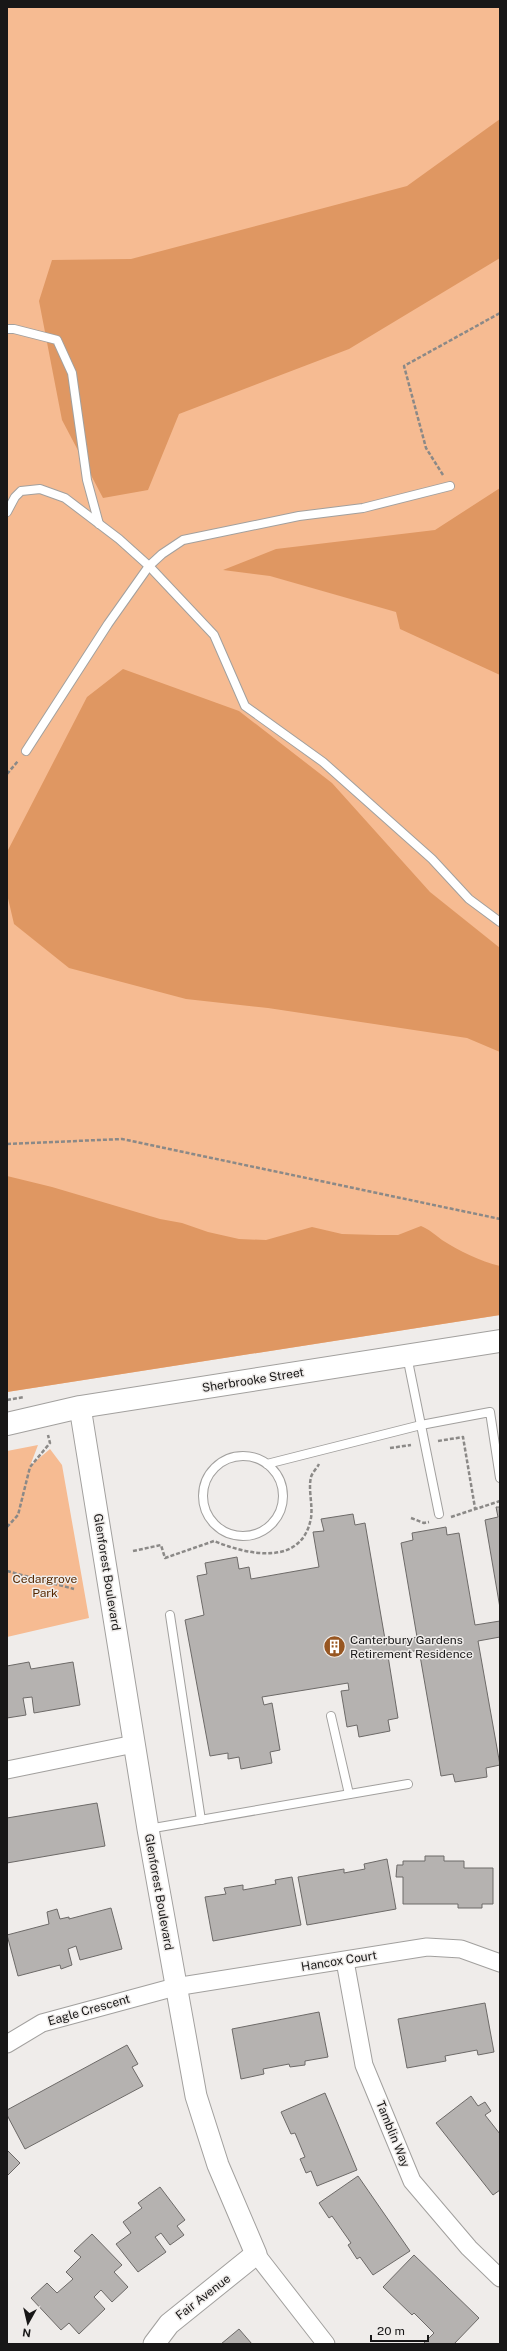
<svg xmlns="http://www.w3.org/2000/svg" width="507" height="2351" viewBox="0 0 507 2351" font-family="'Public Sans',sans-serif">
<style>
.green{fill:#f6bb92}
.forest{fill:#df9762}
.building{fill:#b5b2b0;stroke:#6d6a68}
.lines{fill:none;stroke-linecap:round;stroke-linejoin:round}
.service-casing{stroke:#a2a09e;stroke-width:10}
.minor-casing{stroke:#a2a09e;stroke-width:19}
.tertiary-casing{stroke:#a2a09e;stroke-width:23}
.secondary-casing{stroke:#a2a09e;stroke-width:24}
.path{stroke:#8b8987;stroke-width:2.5;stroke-dasharray:4 2;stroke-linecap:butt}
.service{stroke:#fff;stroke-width:8}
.minor{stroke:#fff;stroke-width:17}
.tertiary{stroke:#fff;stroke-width:21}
.secondary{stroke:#fff;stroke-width:22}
.labels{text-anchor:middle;stroke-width:3;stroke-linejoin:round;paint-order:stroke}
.street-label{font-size:12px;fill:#181717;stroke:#efecea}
.park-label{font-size:12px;fill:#562800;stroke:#efecea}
.poi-label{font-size:12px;fill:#181717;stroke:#efecea;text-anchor:start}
</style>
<rect width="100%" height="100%" fill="#efecea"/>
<g class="green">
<polygon points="7,7 500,7 500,1315 7,1392"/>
<polygon points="38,1445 30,1466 50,1449 62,1465 89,1618 7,1637 7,1451"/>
</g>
<g class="forest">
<polygon points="500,119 500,258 349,349 179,414 148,490 103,498 62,420 39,301 52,260 131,259 407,186"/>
<polygon points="500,488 500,675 400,629 396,612 270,576 223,570 276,549 435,530"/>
<polygon points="123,669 239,711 332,783 430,892 500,948 500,1052 467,1038 268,1008 186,999 69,968 14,924 7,894 7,852 87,697"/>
<path d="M7 1176 52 1187 160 1219 182 1223 208 1232 239 1239 266 1240 312 1227 342 1234 377 1235H398L421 1226C430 1230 434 1234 442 1240 459 1251 480 1261 500 1266V1315L7 1392Z"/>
</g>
<g class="building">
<polygon points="496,1507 500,1507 500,1608 485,1520 498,1517"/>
<polygon points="353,1514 355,1525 365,1523 386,1645 417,1637 401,1543 413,1540 412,1533 446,1527 447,1535 459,1533 475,1625 500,1621 500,1637 478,1641 500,1765 486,1768 487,1777 455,1782 453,1774 441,1776 419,1650 388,1656 398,1718 388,1720 390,1731 359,1737 357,1725 347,1727 341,1691 349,1690 348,1683 262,1697 264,1705 272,1703 280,1750 270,1752 272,1763 241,1769 239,1757 228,1759 228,1753 210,1756 185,1620 204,1615 197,1576 207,1574 205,1563 237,1557 239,1569 249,1567 251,1579 319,1567 313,1532 324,1531 321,1519"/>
<polygon points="29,1662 31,1669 73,1662 80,1705 34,1713 32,1697 23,1698 26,1715 7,1718 7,1666"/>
<polygon points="97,1803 105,1846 7,1863 7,1818"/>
<polygon points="425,1856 444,1856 444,1861 464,1861 464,1868 493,1868 493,1904 482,1904 482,1908 458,1908 458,1904 403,1904 403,1877 396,1877 397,1865 403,1865 403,1861 425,1861"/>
<polygon points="387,1859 396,1909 307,1925 298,1877 344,1869 344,1873 365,1869 364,1864"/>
<polygon points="292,1877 301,1925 213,1941 205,1897 226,1894 224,1888 243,1885 243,1890 276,1884 275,1880"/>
<polygon points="111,1908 122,1949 80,1960 76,1946 68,1949 72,1965 61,1969 60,1965 18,1976 7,1935 49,1924 47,1912 57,1909 60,1919 69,1917 69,1919"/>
<polygon points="485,2003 494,2052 478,2055 477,2050 445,2056 446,2061 407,2068 398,2019"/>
<polygon points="319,2012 328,2057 305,2061 305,2065 290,2067 289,2064 263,2069 264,2074 241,2079 232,2029"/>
<polygon points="127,2045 138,2064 132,2067 143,2086 25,2149 7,2115 7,2110"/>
<polygon points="325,2093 357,2170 317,2186 311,2171 306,2173 300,2159 305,2157 295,2133 291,2134 281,2112"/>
<polygon points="471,2096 478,2106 485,2102 491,2111 485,2115 500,2134 500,2190 493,2195 436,2123"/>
<polygon points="7,2150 20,2163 7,2176"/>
<polygon points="358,2176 410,2251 373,2275 360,2257 357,2259 348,2245 351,2243 332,2216 329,2218 319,2203"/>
<polygon points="160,2187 185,2220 177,2226 184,2235 170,2245 161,2233 155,2237 166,2252 138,2272 116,2244 131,2233 123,2222 142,2208 138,2203"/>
<polygon points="92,2234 122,2265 114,2272 128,2287 112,2302 101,2290 94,2297 105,2309 79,2334 69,2323 61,2330 31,2298 47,2283 57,2293 73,2279 66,2272 81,2257 74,2251"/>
<polygon points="414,2255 479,2318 454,2344 423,2344 434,2333 414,2313 412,2315 383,2287"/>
<polygon points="239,2329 252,2344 221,2344"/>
</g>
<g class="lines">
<defs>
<g id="service">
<polyline points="7,329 14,329 57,340 72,373 87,480 99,524"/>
<polyline points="7,512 15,497 21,491 40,489 65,498 119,539 149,566 214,635 245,706 323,762 432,859 469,899 500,922"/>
<polyline points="26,751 108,624 149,566 162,554 183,540 299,516 363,508 450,486"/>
<polyline points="407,1356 439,1514"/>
<circle cx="243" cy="1496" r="40"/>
<polyline points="267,1464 421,1425 490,1412 500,1478"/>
<polyline points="170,1615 201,1820"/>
<polyline points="331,1716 349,1794"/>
<polyline points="148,1829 408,1784"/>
</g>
<g id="minor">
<polyline points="7,1770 134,1744"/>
<polyline points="345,1961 364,2065 412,2181 469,2248 500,2278"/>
<polyline points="7,2044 42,2023 175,1987 427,1947 461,1949 500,1963"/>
<polyline points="256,2254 326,2344"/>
</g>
<polyline id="tertiary" points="80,1407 148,1829 196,2096 218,2165 256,2254 169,2324 154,2344"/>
<polyline id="secondary" points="7,1424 80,1407 500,1341"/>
</defs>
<use href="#service" class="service-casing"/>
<use href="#minor" class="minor-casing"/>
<use href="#tertiary" class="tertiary-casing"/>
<use href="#secondary" class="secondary-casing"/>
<g class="path">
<polyline points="443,475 426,448 404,366 500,313"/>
<polyline points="7,774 18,761"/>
<polyline points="7,1144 122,1139 500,1219"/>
<polyline points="7,1400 24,1397"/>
<polyline points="438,1441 463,1437 475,1508"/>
<polyline points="390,1448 411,1445"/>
<polyline points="451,1517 500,1501"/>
<polyline points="411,1518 424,1523 429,1522"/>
<polyline points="7,1527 18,1515 30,1467 50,1443 48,1435"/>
<path d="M133 1551 161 1545 165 1558 214 1541C248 1555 302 1567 311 1518 313 1505 308 1490 311 1477 312 1473 317 1468 319 1464"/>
<polyline points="7,1571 74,1589"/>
</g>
<use href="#service" class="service"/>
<use href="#minor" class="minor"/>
<use href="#tertiary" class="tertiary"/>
<use href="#secondary" class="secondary"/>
</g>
<defs>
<symbol id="building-disc" viewBox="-11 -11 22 22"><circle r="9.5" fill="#975621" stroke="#efecea"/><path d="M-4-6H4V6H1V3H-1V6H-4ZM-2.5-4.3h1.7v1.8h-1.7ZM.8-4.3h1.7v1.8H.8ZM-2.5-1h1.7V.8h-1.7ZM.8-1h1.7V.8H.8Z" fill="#fff"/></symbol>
</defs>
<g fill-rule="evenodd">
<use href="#building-disc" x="322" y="1634" width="25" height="25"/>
</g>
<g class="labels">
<g class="street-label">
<text transform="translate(253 1380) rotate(-9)" y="4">Sherbrooke Street</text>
<text transform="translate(107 1572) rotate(81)" y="4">Glenforest Boulevard</text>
<text transform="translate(159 1892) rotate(80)" y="4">Glenforest Boulevard</text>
<text transform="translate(339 1961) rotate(-9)" y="4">Hancox Court</text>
<text transform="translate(89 2010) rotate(-16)" y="4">Eagle Crescent</text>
<text transform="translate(393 2134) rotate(68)" y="4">Tamblin Way</text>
<text transform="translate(203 2297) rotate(-38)" y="4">Fair Avenue</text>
</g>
<g class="park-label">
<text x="45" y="1583">Cedargrove<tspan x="45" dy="14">Park</tspan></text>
</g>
<g class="poi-label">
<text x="350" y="1644">Canterbury Gardens<tspan x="350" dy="14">Retirement Residence</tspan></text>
</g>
</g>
<rect width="507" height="2351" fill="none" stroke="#181717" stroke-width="16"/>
<g transform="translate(28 2323) rotate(188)" stroke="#efecea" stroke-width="3" paint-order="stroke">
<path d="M0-3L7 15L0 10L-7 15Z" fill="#181717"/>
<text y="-6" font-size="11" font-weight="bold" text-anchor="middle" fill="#181717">N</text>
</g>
<path d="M371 2335v6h57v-6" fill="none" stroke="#181717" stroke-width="2"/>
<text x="377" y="2335" font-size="12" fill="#181717" stroke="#efecea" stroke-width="3" paint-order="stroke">20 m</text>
</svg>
